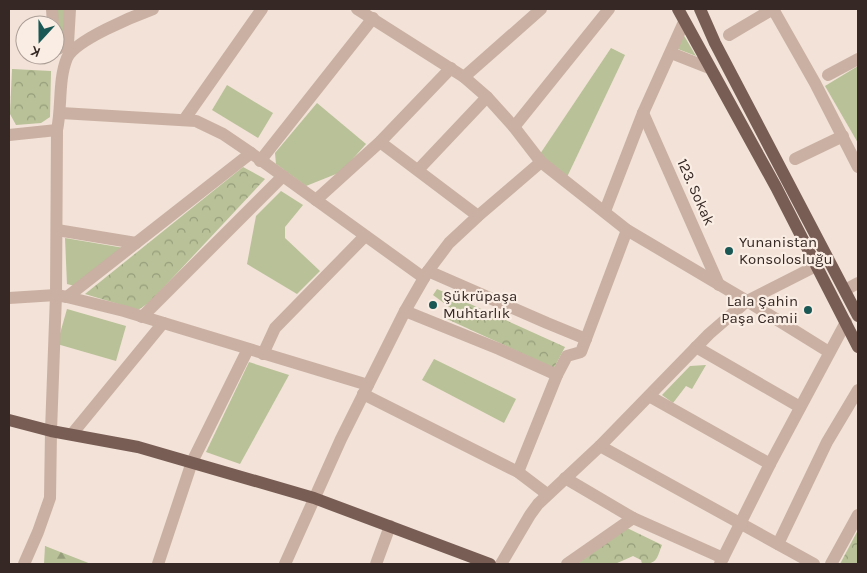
<svg xmlns="http://www.w3.org/2000/svg" width="867" height="573" viewBox="0 0 867 573" font-family="Karla,sans-serif">
<style>
.green{fill:#b8c197}
.forest{fill:url(#forest-firs)}
.park{fill:url(#park-crowns)}
.lines{fill:none;stroke-linecap:round;stroke-linejoin:round}
.minor{stroke:#cab0a3;stroke-width:12}
.major{stroke:#785d55;stroke-width:12}
.poi-dot{fill:#195855;stroke:#faede3;stroke-width:2}
.labels{text-anchor:middle;stroke-width:4.5;stroke-linejoin:round;paint-order:stroke}
.street-label{font-size:15px;fill:#352825;stroke:#faede3}
.poi-label{font-size:15px;fill:#352825;stroke:#faede3;text-anchor:start}
</style>
<defs>
<pattern id="forest-firs" width="22" height="20" patternUnits="userSpaceOnUse" patternTransform="scale(1.25)"><rect width="22" height="20" fill="#b8c197"/><path d="M5 1l3.5 6h-7zM16 11l3.5 6h-7z" fill="#969d7b"/></pattern>
<pattern id="park-crowns" width="20" height="18" patternUnits="userSpaceOnUse" patternTransform="scale(1.25)"><rect width="20" height="18" fill="#b8c197"/><path d="M2 6a3 3 0 1 1 6 0M12 15a3 3 0 1 1 6 0" fill="none" stroke="#969d7b"/></pattern>
</defs>
<rect width="100%" height="100%" fill="#f2e2d7"/>
<g class="green">
<polygon points="56,9 65,9 63,44 61,44"/>
<polygon points="683,34 696,56 678,49"/>
<polygon points="611,48 625,55 567,177 540,154"/>
<polygon points="858,66 858,143 825,86"/>
<polygon points="227,85 273,113 258,138 212,110"/>
<polygon points="317,103 366,144 341,172 306,186 276,164 275,153"/>
<polygon points="281,191 303,205 285,227 285,238 320,271 297,294 247,264 256,216"/>
<polygon points="65,238 124,248 75,286 67,284"/>
<polygon points="67,309 126,326 116,361 57,344"/>
<polygon points="434,359 516,399 504,423 422,380"/>
<polygon points="249,362 289,375 240,464 206,452"/>
<polygon points="706,365 692,389 686,386 673,403 662,395 690,366"/>
</g>
<polygon class="forest" points="45,546 91,564 44,564"/>
<g class="park">
<polygon points="12,69 51,71 50,117 41,123 16,125 10,114"/>
<polygon points="243,167 265,179 150,302 138,310 85,294"/>
<polygon points="437,289 565,347 554,368 447,319 452,309 433,295"/>
<path d="M627 528 662 545C657 557 658 564 642 564L641 560 633 556 615 564H577Z"/>
<polygon points="858,530 858,564 840,564"/>
</g>
<g class="lines">
<g class="minor">
<polyline points="52,9 53,25"/>
<polyline points="357,9 464,77 487,97 514,127 541,162 627,230 747,301 829,352"/>
<polyline points="729,35 773,9 815,83 858,167"/>
<polyline points="56,50 68,44 70,9"/>
<polyline points="671,53 709,68"/>
<polyline points="828,75 858,59"/>
<polyline points="464,77 541,9"/>
<polyline points="61,113 196,121 223,134 251,153 424,278"/>
<polyline points="643,113 719,285"/>
<polyline points="184,120 262,9"/>
<polyline points="514,127 609,9"/>
<polyline points="9,135 57,130"/>
<polyline points="380,142 478,216"/>
<polyline points="795,159 843,136"/>
<polyline points="260,161 373,18"/>
<polyline points="418,170 487,97"/>
<polyline points="316,200 380,142 451,68"/>
<polyline points="605,211 643,113 684,22"/>
<polyline points="57,230 136,243"/>
<polyline points="428,271 547,323 586,339"/>
<polyline points="845,290 858,283"/>
<polyline points="67,297 251,153"/>
<polyline points="9,298 56,295 67,297 124,311 368,385"/>
<polyline points="405,311 499,349 557,375"/>
<polyline points="142,317 283,176"/>
<polyline points="696,347 800,407"/>
<polyline points="263,354 275,328 365,236"/>
<polyline points="363,394 518,472 547,494"/>
<polyline points="649,396 770,464"/>
<polyline points="72,434 163,323"/>
<polyline points="600,446 814,564"/>
<polyline points="518,472 557,375 567,356 581,352 627,230"/>
<polyline points="565,478 633,518 723,558"/>
<polyline points="778,544 827,442 858,390"/>
<path d="M24 564 38 532 50 498 51 431 56 295 57 130C62 107 58 80 67 58 75 40 134 16 153 9"/>
<polyline points="158,564 192,462 248,349"/>
<polyline points="285,564 341,439 405,311 428,271 449,243 478,216 541,162"/>
<polyline points="376,564 390,526"/>
<polyline points="501,564 530,515 538,504 600,446 709,334 747,301 816,266"/>
<polyline points="567,564 633,518"/>
<polyline points="720,564 770,464 846,322"/>
<polyline points="831,564 858,515"/>
</g>
<g class="major">
<polyline points="678,9 776,187 858,347"/>
<polyline points="700,9 715,43 858,316"/>
<polyline points="9,420 51,431 138,447 314,498 490,564"/>
</g>
</g>
<g class="poi-dot">
<circle cx="729" cy="251" r="5"/>
<circle cx="433" cy="305" r="5"/>
<circle cx="808" cy="310" r="5"/>
</g>
<g class="labels">
<g class="street-label">
<text transform="translate(696 192) rotate(66)" y="5">123. Sokak</text>
</g>
<g class="poi-label">
<text x="739" y="247">Yunanistan<tspan x="739" dy="17">Konsolosluğu</tspan></text>
<text x="443" y="301">Şükrüpaşa<tspan x="443" dy="17">Muhtarlık</tspan></text>
<text x="798" y="306" text-anchor="end">Lala Şahin<tspan x="798" dy="17">Paşa Camii</tspan></text>
</g>
</g>
<rect width="867" height="573" fill="none" stroke="#352825" stroke-width="20"/>
<g transform="translate(40 40) rotate(201)"><circle r="24" fill="#faede3" stroke="#ab9e97"/>
<path d="M0-4L9 19L0 12L-9 19Z" fill="#195855"/>
<text y="-8" font-size="14" font-weight="bold" text-anchor="middle" fill="#352825">K</text>
</g>
</svg>
